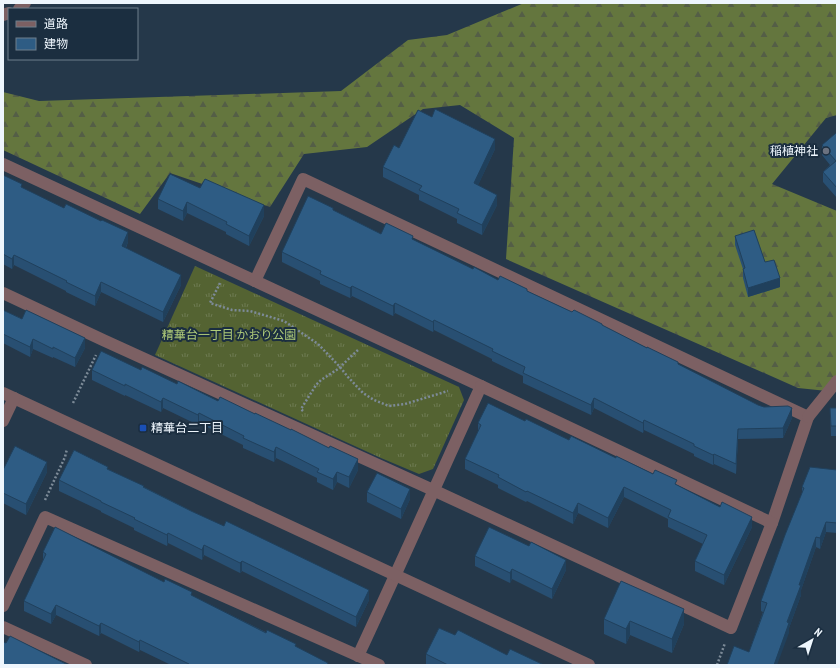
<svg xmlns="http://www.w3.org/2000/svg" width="840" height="668" viewBox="0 0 840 668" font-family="'PT Sans Narrow','Noto Sans JP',sans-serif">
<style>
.grass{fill:url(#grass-tufts)}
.forest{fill:url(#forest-firs)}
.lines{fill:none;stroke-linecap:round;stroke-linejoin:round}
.path{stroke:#7d8b98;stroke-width:2.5;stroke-dasharray:2 2;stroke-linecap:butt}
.minor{stroke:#7c6063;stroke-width:12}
.wall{fill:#284f72}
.shaded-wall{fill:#20405c}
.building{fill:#2e5c84;stroke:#20405c}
.worship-dot{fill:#6b7280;stroke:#1b2e40;stroke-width:1.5}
.transit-dot{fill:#1a4fb4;stroke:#1b2e40;stroke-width:1.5}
.labels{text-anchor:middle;stroke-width:4;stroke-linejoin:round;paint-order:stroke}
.poi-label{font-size:12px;fill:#eef6fd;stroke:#1b2e40;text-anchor:end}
.park-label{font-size:12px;fill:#afcb78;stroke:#1b2e40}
</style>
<defs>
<pattern id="grass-tufts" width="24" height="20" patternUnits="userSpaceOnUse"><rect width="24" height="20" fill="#546332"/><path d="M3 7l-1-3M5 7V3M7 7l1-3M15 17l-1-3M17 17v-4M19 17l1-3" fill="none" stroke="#6d7a51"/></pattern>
<pattern id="forest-firs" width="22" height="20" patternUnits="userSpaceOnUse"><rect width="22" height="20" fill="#64763e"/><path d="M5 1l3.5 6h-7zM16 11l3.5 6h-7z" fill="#545e46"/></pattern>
</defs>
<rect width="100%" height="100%" fill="#25384a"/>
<polygon class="grass" points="195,266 459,387 464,400 433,469 419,474 381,458 155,355"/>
<polygon class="forest" points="524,3 837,3 837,115 826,118 772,184 837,211 837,392 798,388 506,259 514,138 460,105 423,109 367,147 304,154 270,207 170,173 140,214 3,150 3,92 39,101 341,91 408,40 447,35"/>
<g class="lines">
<g class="path">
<polyline points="220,283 210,303 232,310 250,311 284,321 318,344 340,367 348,377 363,393 374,400 389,406 405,404 448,391"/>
<polyline points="73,403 96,355"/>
<polyline points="303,411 301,409 316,385 321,380 338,369 359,349"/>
<polyline points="45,500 65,457 67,449"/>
<polyline points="717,665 725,643"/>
</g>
<g class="minor">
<polyline points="19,9 25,3"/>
<polyline points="3,15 9,13"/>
<polyline points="3,164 255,281"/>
<path d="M3 293 103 340 433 490 731 628 772 523 808 417 303 179 255 281 481 386C440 476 400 566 358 656"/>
<polyline points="481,386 772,523"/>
<polyline points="3,393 589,665"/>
<polyline points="808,417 837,381"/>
<polyline points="3,421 14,398"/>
<polyline points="3,606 45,517 379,665"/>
<polyline points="3,627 86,665"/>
</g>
</g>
<g class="wall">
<polygon points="837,134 837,198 823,182 823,172 830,165 822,155 822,145"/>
<polygon points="399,148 495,149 478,185 497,205 482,235 457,223 457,219 419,200 419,195 383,177 383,167"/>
<polygon points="3,175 22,188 128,242 126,248 181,285 163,322 101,292 95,306 66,292 66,291 14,265 12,269 3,264"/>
<polygon points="200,188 264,216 249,246 226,234 226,232 187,213 183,221 158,209 158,199"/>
<polygon points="333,210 381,234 413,240 473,269 498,280 527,291 602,326 758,405 792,418 783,438 738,439 736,474 714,464 713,465 694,456 694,454 644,430 643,433 594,408 591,415 523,383 523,376 492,361 492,359 434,330 433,332 395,313 393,316 352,296 350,298 320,284 320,281 282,262 282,252"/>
<polygon points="735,236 765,262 780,287 748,297 743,278 743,269 735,245"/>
<polygon points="3,310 85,348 75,367 53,357 53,358 33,349 30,357 3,343"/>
<polygon points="92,370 141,370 177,384 358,470 349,488 337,482 333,490 317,482 317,478 276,458 274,462 243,448 243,445 199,423 198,425 163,408 161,412 125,395 125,396 92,380"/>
<polygon points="830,408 837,408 837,436 831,436"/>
<polygon points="525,421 569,440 616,458 677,485 752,527 724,585 695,571 695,561 703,544 668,527 668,519 624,497 608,528 578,513 573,524 527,501 526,502 498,488 498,485 465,469 465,459 478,432 478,423"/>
<polygon points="108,469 369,600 356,627 242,571 240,573 204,555 202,560 168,543 167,546 134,530 134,528 101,512 101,511 59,491 59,480"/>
<polygon points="3,470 47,472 26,515 3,503"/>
<polygon points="837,470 837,533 826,532 820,549 816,547 801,590 801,595 789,628 789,633 749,652 763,612 761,611 761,601 802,494 802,487"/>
<polygon points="367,492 410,499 401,519 367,502"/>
<polygon points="43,552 164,582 296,647 328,665 171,665 140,650 139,652 101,633 99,636 56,615 51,624 24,611 24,601 43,562"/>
<polygon points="475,556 566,570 552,599 512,579 510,583 475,566"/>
<polygon points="604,619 684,624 672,653 630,635 626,644 604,634"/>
<polygon points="455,635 507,655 544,665 427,665 426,664 426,654"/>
</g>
<g class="shaded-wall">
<polygon points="495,139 495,149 474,194 474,183"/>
<polygon points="497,195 497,205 482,235 482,225"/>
<polygon points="187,202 187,213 183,221 183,211"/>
<polygon points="264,205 264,216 249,246 249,236"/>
<polygon points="128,232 128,242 122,256 122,246"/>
<polygon points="14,255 14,265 12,269 12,259"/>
<polygon points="181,275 181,285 163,322 163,312"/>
<polygon points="780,278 780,287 748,297 748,288"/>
<polygon points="101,282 101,292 95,306 95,296"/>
<polygon points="352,286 352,296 350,298 350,288"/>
<polygon points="395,303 395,313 393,316 393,306"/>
<polygon points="434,320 434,330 433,332 433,322"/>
<polygon points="85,338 85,348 75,367 75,358"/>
<polygon points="33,339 33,349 30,357 30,347"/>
<polygon points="163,398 163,408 161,412 161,402"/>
<polygon points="594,398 594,408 591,415 591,405"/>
<polygon points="792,408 792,418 783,438 783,428"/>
<polygon points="199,413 199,423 198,425 198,415"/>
<polygon points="644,420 644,430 643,433 643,423"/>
<polygon points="738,429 738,439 736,474 736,464"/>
<polygon points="276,447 276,458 274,462 274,452"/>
<polygon points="714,454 714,464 713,465 713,455"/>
<polygon points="358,459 358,470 349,488 349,477"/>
<polygon points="47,462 47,472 26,515 26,504"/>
<polygon points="337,472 337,482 333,490 333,479"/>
<polygon points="624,487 624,497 608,528 608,518"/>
<polygon points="410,489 410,499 401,519 401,509"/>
<polygon points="578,503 578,513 573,524 573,513"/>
<polygon points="752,517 752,527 724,585 724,575"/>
<polygon points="826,522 826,532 820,549 820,538"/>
<polygon points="168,533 168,543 167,546 167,535"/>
<polygon points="816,537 816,547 801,590 801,595 789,628 789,633 777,665 774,665 799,585"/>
<polygon points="204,545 204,555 202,560 202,550"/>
<polygon points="566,560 566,570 552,599 552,589"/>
<polygon points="242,561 242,571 240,573 240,563"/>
<polygon points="512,569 512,579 510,583 510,573"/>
<polygon points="369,590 369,600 356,627 356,617"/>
<polygon points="56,605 56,615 51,624 51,614"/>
<polygon points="684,609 684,624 672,653 672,639"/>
<polygon points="630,621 630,635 626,644 626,629"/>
<polygon points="101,623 101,633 99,636 99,626"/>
<polygon points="140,640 140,650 139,652 139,642"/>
</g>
<g class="building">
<polygon points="435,109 495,139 474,183 497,195 482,225 457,213 459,209 419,190 422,186 383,167 394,145 399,148 418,110 432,117"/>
<polygon points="836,133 837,134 837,188 823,172 836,161 822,145"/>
<polygon points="170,174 200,188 205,179 264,205 249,236 226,224 227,222 187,202 183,211 158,199"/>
<polygon points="3,175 22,184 21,187 64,208 66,204 101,221 102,220 128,232 122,246 181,275 163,312 101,282 95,296 66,282 67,281 14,255 12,259 3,254"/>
<polygon points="308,196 333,208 333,210 381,234 386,223 413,236 412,239 473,269 474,267 498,280 500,276 527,289 527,291 572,312 574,310 602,324 602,325 647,348 647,347 678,362 678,364 758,405 764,407 788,406 792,408 783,428 738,429 736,464 714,454 713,455 694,446 694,444 644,420 643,423 594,398 591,405 523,373 525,367 492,351 493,349 434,320 433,322 395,303 393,306 352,286 350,288 320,274 321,271 282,252"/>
<polygon points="754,230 765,262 774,260 780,278 748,288 743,269 745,268 735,236"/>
<polygon points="3,310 22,319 26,310 85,338 75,358 53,347 53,349 33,339 30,347 3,334"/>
<polygon points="101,351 141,370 142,367 177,384 178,381 218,401 220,397 255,414 255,413 291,430 291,429 329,448 330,446 358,459 349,477 337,472 333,479 317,472 319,469 276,447 274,452 243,438 244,436 199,413 198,415 163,398 161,402 125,384 125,386 92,370"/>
<polygon points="488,403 525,421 526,419 569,440 571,436 616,458 616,456 653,474 655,470 677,480 675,484 720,507 722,502 752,517 724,575 695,561 707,535 668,517 671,510 624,487 608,518 578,503 573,513 527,491 526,492 498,477 499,475 465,459 481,425 478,423"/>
<polygon points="830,408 837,408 837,426 831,426"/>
<polygon points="15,446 47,462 26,504 3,493 3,470"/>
<polygon points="74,450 108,467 107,469 144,486 143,487 191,511 224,526 226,521 369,590 356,617 242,561 240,563 204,545 202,550 168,533 167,535 134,519 135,518 101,502 101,501 59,480"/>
<polygon points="810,467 837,470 837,523 826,522 820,538 816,537 799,585 801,585 787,622 789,623 774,665 727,665 734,646 749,652 767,603 761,601 785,535 804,488 802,487"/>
<polygon points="377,473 410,489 401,509 367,492"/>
<polygon points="55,527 164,582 165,579 192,592 191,595 266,633 267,630 296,644 295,646 328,663 327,665 189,665 189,664 140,640 139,642 101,623 99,626 56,605 51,614 24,601 46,554 43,552"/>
<polygon points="489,527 529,546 531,542 566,560 552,589 512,569 510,573 475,556"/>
<polygon points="621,581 684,609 672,639 630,621 626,629 604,619"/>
<polygon points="439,628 455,635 458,630 507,655 510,649 544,665 448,665 426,654"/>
<polygon points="10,636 68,665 3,665 3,642 6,643"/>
</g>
<circle class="worship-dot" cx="826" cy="151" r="4"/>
<rect class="transit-dot" x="139" y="424" width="8" height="8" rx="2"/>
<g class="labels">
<g class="poi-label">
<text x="818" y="155">稲植神社</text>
<text x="151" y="432" text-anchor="start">精華台二丁目</text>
</g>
<g class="park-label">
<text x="229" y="339">精華台一丁目 かおり公園</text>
</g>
</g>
<rect width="840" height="668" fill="none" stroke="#eef6fd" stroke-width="8"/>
<rect x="8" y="8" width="130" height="52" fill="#1b2e40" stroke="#6f7e8c"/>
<rect x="16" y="21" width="20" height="6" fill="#7c6063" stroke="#6f7e8c"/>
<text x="44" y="28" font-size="12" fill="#eef6fd">道路</text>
<rect x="16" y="38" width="20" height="12" fill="#2e5c84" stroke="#6f7e8c"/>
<text x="44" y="48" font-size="12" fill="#eef6fd">建物</text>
<g transform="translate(812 640) rotate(39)" stroke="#1b2e40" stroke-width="3" paint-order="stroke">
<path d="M0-3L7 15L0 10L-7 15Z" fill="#eef6fd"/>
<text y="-6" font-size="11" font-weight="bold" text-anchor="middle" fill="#eef6fd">N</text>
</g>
</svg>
